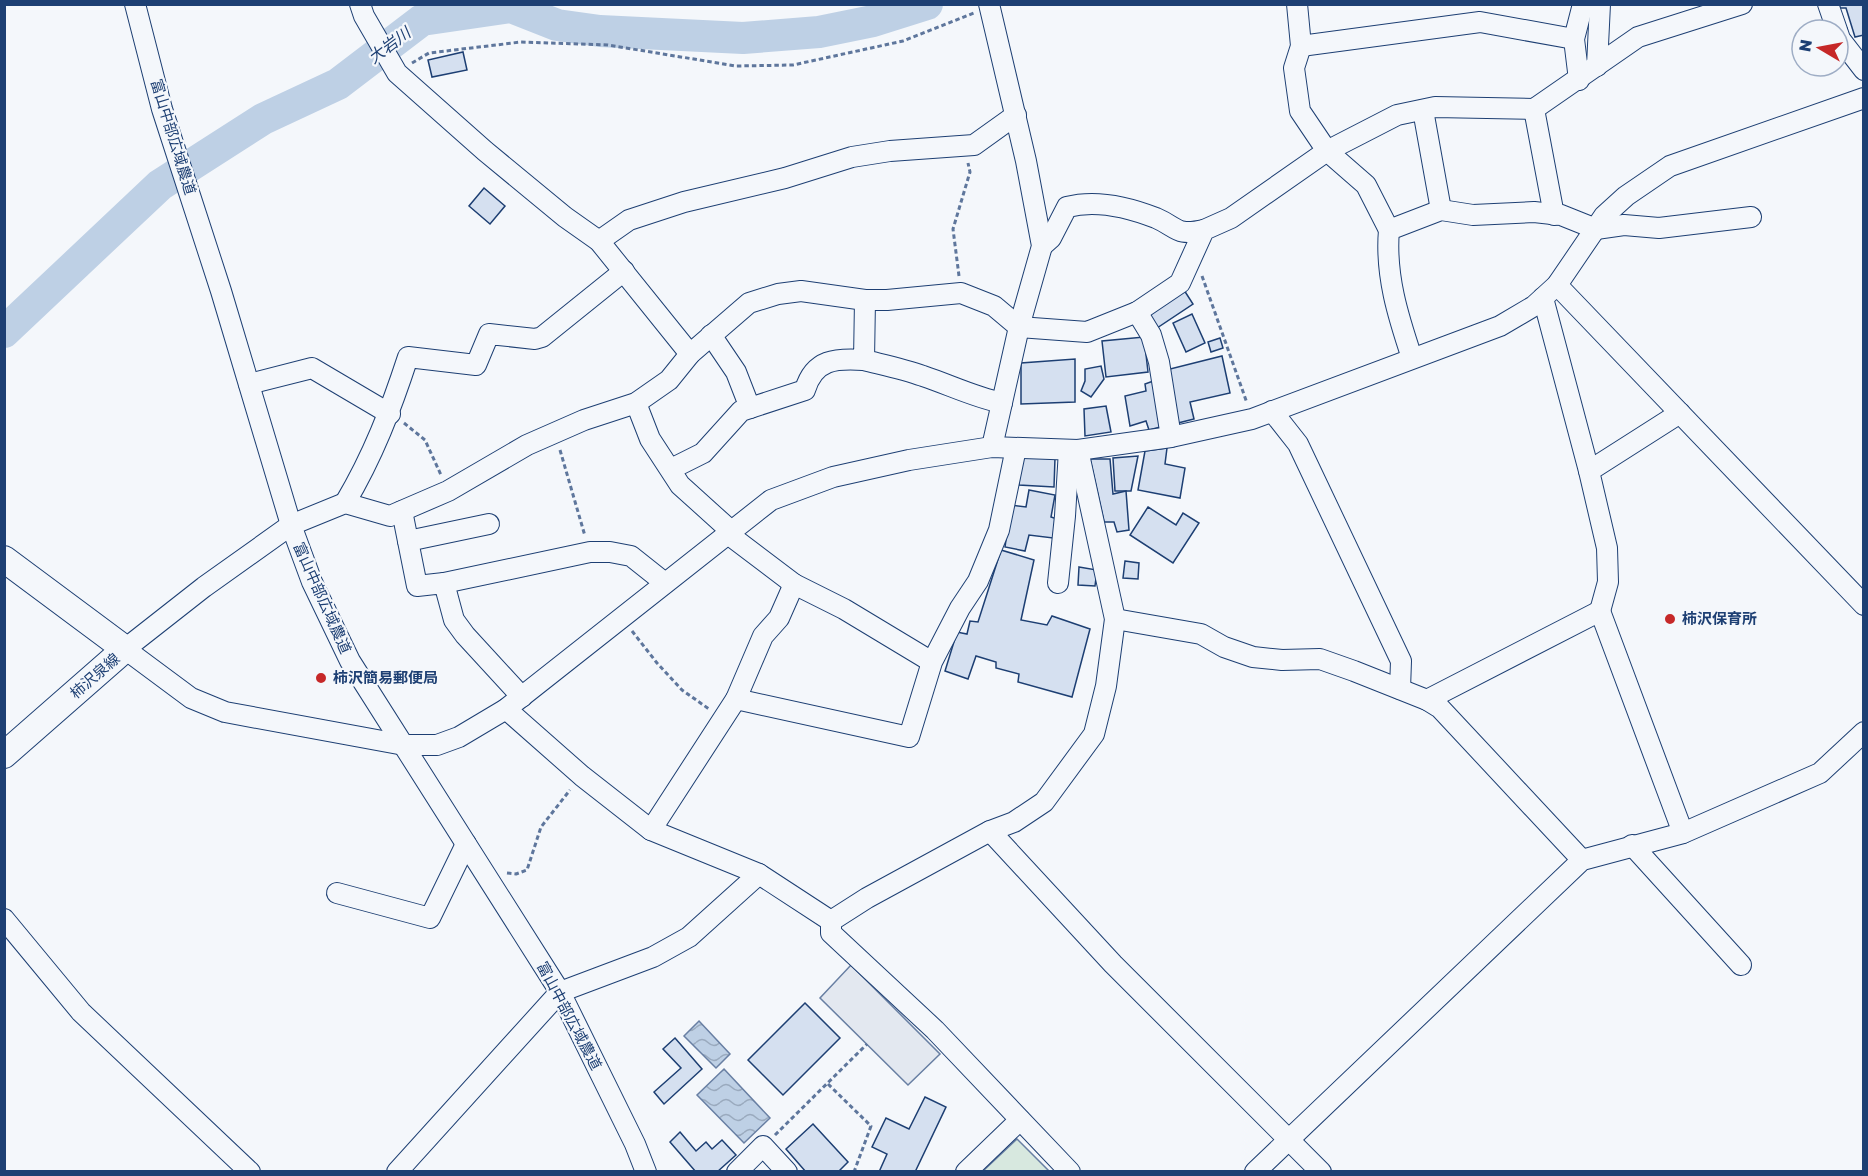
<svg xmlns="http://www.w3.org/2000/svg" width="1868" height="1176" viewBox="0 0 1868 1176" font-family="'Golos Text','Noto Sans JP',sans-serif">
<style>
.grass{fill:#d7e8df;stroke:#687fa3;stroke-width:1.5}
.parking{fill:#e3e8f0;stroke:#687fa3;stroke-width:1.5}
.water{fill:url(#water-waves);stroke:#687fa3;stroke-width:1.5}
.lines{fill:none;stroke-linecap:round;stroke-linejoin:round}
.stream{stroke:#bed0e5;stroke-width:5}
.river{stroke:#bed0e5;stroke-width:32}
.building{fill:#d5e0f0;stroke:#1d3f73;stroke-width:1.5}
.minor-casing{stroke:#1d3f73;stroke-width:22}
.major-casing{stroke:#1d3f73;stroke-width:28}
.path{stroke:#5e769c;stroke-width:3;stroke-dasharray:4.5 3;stroke-linecap:butt}
.minor{stroke:#f4f7fb;stroke-width:20}
.major{stroke:#f4f7fb;stroke-width:26}
.poi-dot{fill:#c62828;stroke:#f4f7fb;stroke-width:2}
.labels{text-anchor:middle;stroke-width:4.5;stroke-linejoin:round;paint-order:stroke}
.street-label{font-size:15px;fill:#1d3f73;stroke:#f4f7fb}
.poi-label{font-size:15px;font-weight:bold;fill:#1d3f73;stroke:#f4f7fb;text-anchor:start}
.water-label{font-size:16px;font-style:italic;fill:#1d3f73;stroke:#f4f7fb}
</style>
<defs>
<pattern id="water-waves" width="16" height="10" patternUnits="userSpaceOnUse" patternTransform="scale(1.5)"><rect width="16" height="10" fill="#bed0e5"/><path d="M0 5q4-4 8 0t8 0" fill="none" stroke="#9aaabe"/></pattern>
</defs>
<rect width="100%" height="100%" fill="#f4f7fb"/>
<polygon class="grass" points="1017,1139 1049,1171 983,1171"/>
<polygon class="parking" points="851,965 940,1054 908,1085 820,998"/>
<g class="water">
<polygon points="699,1021 730,1054 716,1068 684,1036"/>
<polygon points="724,1069 770,1118 744,1143 697,1095"/>
</g>
<g class="lines">
<polyline class="stream" points="422,20 426,4"/>
<polyline class="river" points="4,332 160,185 263,119 338,84 422,20 511,7 557,25 600,31 743,38 819,32 873,21 927,4"/>
</g>
<g class="building">
<polygon points="1839,4 1864,4 1864,35 1855,37 1846,8 1840,8"/>
<polygon points="463,52 467,70 432,77 428,60"/>
<polygon points="484,188 505,206 490,224 469,206"/>
<polygon points="1184,290 1193,304 1157,328 1148,313"/>
<polygon points="1192,314 1205,343 1186,352 1173,323"/>
<polygon points="1144,337 1148,372 1106,377 1102,341"/>
<polygon points="1220,338 1223,348 1211,352 1208,342"/>
<polygon points="1222,356 1230,393 1190,402 1194,419 1178,423 1166,370"/>
<polygon points="1075,359 1075,402 1021,404 1021,363"/>
<polygon points="1101,366 1104,379 1091,397 1081,391 1085,381 1085,369"/>
<polygon points="1156,380 1164,426 1149,430 1146,421 1130,426 1125,396 1146,391 1145,384"/>
<polygon points="1106,406 1111,432 1085,436 1084,409"/>
<polygon points="1167,448 1165,464 1185,468 1180,498 1138,490 1145,451"/>
<polygon points="1021,456 1055,458 1054,487 1019,485"/>
<polygon points="1138,456 1131,491 1115,491 1113,458"/>
<polygon points="1090,459 1110,459 1113,494 1126,491 1129,530 1117,532 1114,522 1104,522"/>
<polygon points="1029,490 1055,495 1051,517 1057,519 1053,538 1029,535 1025,551 1005,547 1011,505 1026,507"/>
<polygon points="1148,507 1176,525 1183,513 1199,523 1173,563 1130,535"/>
<polygon points="1001,550 1034,560 1021,620 1047,625 1052,616 1090,629 1072,697 1018,682 1019,674 996,668 996,662 976,656 968,679 945,671 957,632 967,634 970,621 978,622"/>
<polygon points="1125,561 1139,563 1138,579 1123,578"/>
<polygon points="1079,567 1097,570 1095,586 1078,585"/>
<polygon points="805,1003 840,1038 783,1095 748,1060"/>
<polygon points="675,1038 702,1069 664,1104 654,1092 681,1068 663,1049"/>
<polygon points="925,1097 946,1107 915,1172 879,1172 887,1154 872,1147 886,1118 909,1129"/>
<polygon points="813,1124 848,1162 838,1172 806,1172 786,1149"/>
<polygon points="680,1132 696,1151 706,1142 712,1149 722,1140 736,1155 717,1172 696,1172 670,1142"/>
</g>
<g class="lines">
<defs>
<g id="minor">
<polyline points="135,4 162,109 221,291 291,525 312,582 350,661 560,992 635,1144 646,1172"/>
<polyline points="360,4 364,16 397,73 485,151 565,217 599,241 690,354"/>
<polyline points="989,4 1026,161 1042,246 1019,327 992,447"/>
<polyline points="1297,4 1301,46 1294,68 1300,111 1327,151 1366,185 1389,230"/>
<polyline points="1742,4 1638,37 1534,109 1435,107 1397,115 1327,151 1231,218 1204,230 1180,283 1137,312 1087,332 1019,327 994,306 961,293 887,300 865,300 801,291 778,294 749,303 690,354 669,380 636,403 584,420 527,445 448,491 390,516 345,503 291,525 204,587 125,649 191,698 225,712 404,745 437,745 459,737 506,709 771,500 833,477 909,460 992,447 1078,450 1171,437 1252,419 1500,326 1534,306 1557,285 1604,216 1626,196 1670,166 1864,98"/>
<polyline points="1828,4 1837,30"/>
<polyline points="1838,33 1840,39 1864,70"/>
<polyline points="1301,46 1480,22 1574,39"/>
<polyline points="1597,66 1600,4"/>
<polyline points="1579,80 1574,39 1583,4"/>
<polyline points="1534,109 1554,215"/>
<polyline points="1423,110 1441,210"/>
<polyline points="599,241 629,220 684,202 785,178 852,157 890,151 974,145 1016,115"/>
<path d="M1042 246 1051 238 1067 207C1097 199 1128 207 1156 218 1179 228 1175 236 1204 230"/>
<polyline points="1557,285 1864,605"/>
<polyline points="1543,298 1589,471"/>
<polyline points="1137,312 1151,335 1159,362 1171,437"/>
<path d="M1412 358C1398 316 1385 275 1389 230L1441 210 1473 215 1534 212 1561 215 1596 229 1624 225 1659 228 1751 217"/>
<path d="M864 360C884 365 904 369 923 376 950 385 974 397 1002 403"/>
<polyline points="249,384 312,368 390,414"/>
<polyline points="636,403 650,439 680,485 731,531"/>
<path d="M750 408 805 390C814 359 836 358 864 360L865 300"/>
<polyline points="1272,411 1298,444 1401,661 1400,689"/>
<polyline points="671,469 703,453 741,411 750,408 736,372 711,335"/>
<path d="M345 503C373 456 391 409 408 357L476 365 489 334 535 339 542 337 624 271"/>
<polyline points="402,511 417,586 444,583 454,620 465,635 522,697"/>
<polyline points="728,534 794,584"/>
<polyline points="408,541 489,524"/>
<polyline points="444,583 590,552 610,552 631,556 665,583"/>
<polyline points="1058,583 1065,516 1069,450"/>
<polyline points="1600,611 1608,582 1607,548 1589,471 1680,413"/>
<polyline points="1115,619 1201,634 1224,647 1253,657 1282,660 1320,659 1354,671 1427,700 1440,708 1582,860"/>
<polyline points="932,662 844,609 794,584 779,618 763,636 736,699 909,737 932,662 960,608 978,581 999,530 1016,448"/>
<polyline points="1427,700 1600,611 1683,833"/>
<polyline points="506,709 582,776 651,830 759,874 831,921 867,898 990,831 1014,822 1044,802 1094,734 1106,686 1115,619 1078,450"/>
<polyline points="651,830 736,699"/>
<polyline points="990,831 1113,964 1321,1172"/>
<polyline points="1632,845 1741,965"/>
<polyline points="337,893 430,918 466,844"/>
<polyline points="4,919 81,1012 250,1172"/>
<polyline points="831,921 831,933 935,1030 1070,1172"/>
<polyline points="397,1172 560,992 653,957 689,937 759,874"/>
<polyline points="737,1172 763,1146 787,1172"/>
<polyline points="966,1172 1020,1120"/>
<polyline points="1255,1172 1582,860 1683,833 1820,773 1864,732"/>
</g>
<polyline id="major" points="4,559 125,649 4,755"/>
</defs>
<use href="#minor" class="minor-casing"/>
<use href="#major" class="major-casing"/>
<g class="path">
<polyline points="412,63 429,53 521,42 608,45 736,66 793,65 903,41 974,13"/>
<polyline points="959,276 953,229 970,172 968,163"/>
<polyline points="1202,276 1247,403"/>
<polyline points="404,423 425,440 441,475"/>
<polyline points="560,450 585,536"/>
<polyline points="632,631 657,663 682,690 709,709"/>
<polyline points="507,873 516,874 527,870 541,827 570,790"/>
<polyline points="828,1084 871,1126 854,1172"/>
<polyline points="775,1135 867,1044"/>
</g>
<use href="#minor" class="minor"/>
<use href="#major" class="major"/>
</g>
<g class="poi-dot">
<circle cx="1670" cy="619" r="6"/>
<circle cx="321" cy="678" r="6"/>
</g>
<g class="labels">
<g class="street-label">
<text transform="translate(173 137) rotate(73)" y="5">富山中部広域農道</text>
<text transform="translate(322 598) rotate(66)" y="5">富山中部広域農道</text>
<text transform="translate(95 676) rotate(-41)" y="5">柿沢泉線</text>
<text transform="translate(569 1016) rotate(62)" y="5">富山中部広域農道</text>
</g>
<g class="poi-label">
<text x="1682" y="624">柿沢保育所</text>
<text x="333" y="683">柿沢簡易郵便局</text>
</g>
<g class="water-label">
<text transform="translate(389 45) rotate(-37)" y="6">大岩川</text>
</g>
</g>
<rect width="1868" height="1176" fill="none" stroke="#1d3f73" stroke-width="12"/>
<g transform="translate(1820 48) rotate(280)"><circle r="28" fill="#f4f7fb" stroke="#9eadc5" stroke-width="1.5"/>
<path d="M0-4.5L10 22L0 15L-10 22Z" fill="#c62828"/>
<text y="-9" font-size="16" font-weight="bold" text-anchor="middle" fill="#1d3f73">N</text>
</g>
</svg>
